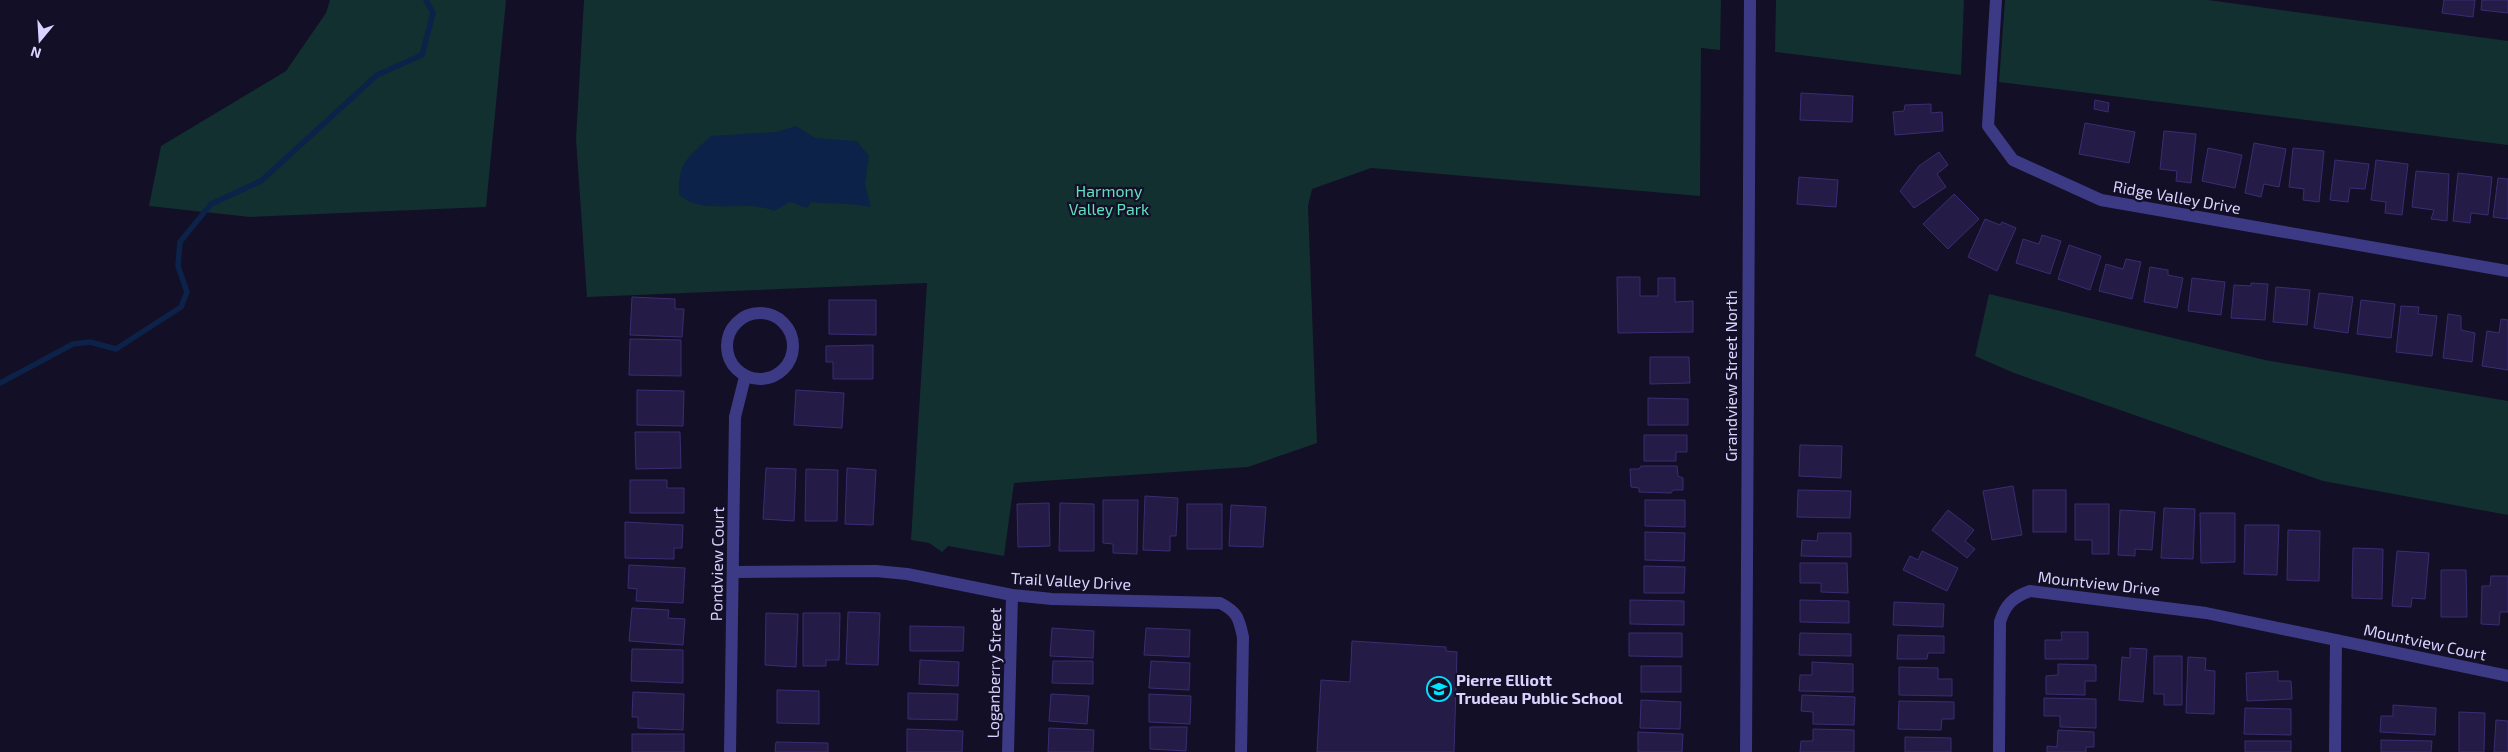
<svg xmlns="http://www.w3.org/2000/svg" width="2508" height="752" viewBox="0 0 2508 752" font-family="'Exo 2',sans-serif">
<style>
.green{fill:#12302f}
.water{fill:#0c2248}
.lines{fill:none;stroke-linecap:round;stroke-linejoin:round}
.stream{stroke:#0c2248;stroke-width:5.5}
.building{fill:#241b47;stroke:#3b2d73}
.minor{stroke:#3d3a85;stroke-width:12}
.labels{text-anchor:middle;stroke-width:4.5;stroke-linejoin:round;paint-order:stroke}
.park-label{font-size:16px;fill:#5fe0c0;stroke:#130f26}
.street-label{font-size:16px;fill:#d9d4ff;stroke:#130f26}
.poi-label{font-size:16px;font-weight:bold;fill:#d9d4ff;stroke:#130f26;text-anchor:start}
</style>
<rect width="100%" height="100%" fill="#130f26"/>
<g class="green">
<polygon points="330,0 506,0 486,207 250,217 149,206 161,146 286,71 326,13"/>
<polygon points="584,0 1721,0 1720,50 1701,48 1700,196 1371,168 1312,189 1308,206 1317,443 1248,467 1014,483 1004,556 948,546 942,552 929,543 911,540 927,283 587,297 576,139"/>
<polygon points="1776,0 1964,0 1961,75 1775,52"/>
<polygon points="2005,0 2208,0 2508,41 2508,145 1999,82"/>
<polygon points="1989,294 2265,360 2508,401 2508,515 2323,481 2014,373 1975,356"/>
</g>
<path class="water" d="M796 126 815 138 857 141 869 156 865 184 871 207C851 203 832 204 811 202L807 208 790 202 774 211C745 198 707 217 679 195 678 161 688 158 711 136L777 132Z"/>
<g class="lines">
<polyline class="stream" points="0,383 73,344 90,342 116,349 181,307 187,292 178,266 180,242 211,204 261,181 377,75 422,55 433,13 426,0"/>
</g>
<g class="building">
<polygon points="2444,0 2475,0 2473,17 2442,13"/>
<polygon points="2482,0 2508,0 2508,13 2481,10"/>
<polygon points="1801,93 1853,96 1852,122 1800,120"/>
<polygon points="2095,100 2109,103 2108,112 2094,109"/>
<polygon points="1931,104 1931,113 1942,112 1943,131 1895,135 1893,112 1904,111 1905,105"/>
<polygon points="2085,123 2135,132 2129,163 2079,154"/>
<polygon points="2164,131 2196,134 2191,183 2176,181 2177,171 2160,169"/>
<polygon points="2254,143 2286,149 2279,187 2264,184 2261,197 2245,193"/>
<polygon points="2208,148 2242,155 2235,188 2202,181"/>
<polygon points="2293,148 2324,151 2319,202 2303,200 2304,189 2289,187"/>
<polygon points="1939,152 1948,165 1937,174 1946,187 1914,208 1900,191 1919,166"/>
<polygon points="2335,160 2369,164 2365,189 2350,188 2348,202 2330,200"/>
<polygon points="2376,160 2408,164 2402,215 2385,213 2386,202 2371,200"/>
<polygon points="2416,171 2449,174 2447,221 2431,219 2434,210 2412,207"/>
<polygon points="2458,173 2492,177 2488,215 2471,213 2470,223 2453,221"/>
<polygon points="1799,177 1838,180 1836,207 1797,204"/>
<polygon points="2498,178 2508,179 2508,219 2493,217"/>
<polygon points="1954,194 1979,219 1948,249 1923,224"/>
<polygon points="1985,219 2000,225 2002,222 2016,228 1997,271 1968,257"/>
<polygon points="2042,235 2061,241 2050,274 2016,263 2023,239 2039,244"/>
<polygon points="2069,245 2101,256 2090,290 2058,279"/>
<polygon points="2126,259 2141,262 2132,299 2099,291 2106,264 2123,269"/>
<polygon points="2150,267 2168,270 2168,275 2183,278 2177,308 2144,302"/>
<polygon points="1617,277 1640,277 1640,296 1658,296 1658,278 1675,278 1675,302 1693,301 1693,332 1618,333"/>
<polygon points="2192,278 2225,282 2221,315 2188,311"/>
<polygon points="2251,283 2268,284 2265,320 2231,318 2234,285 2251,286"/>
<polygon points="2276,287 2310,290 2307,325 2273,322"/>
<polygon points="2319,293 2353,297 2348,333 2314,328"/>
<polygon points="632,297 675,299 675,309 684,309 682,337 630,335"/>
<polygon points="829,300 876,300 876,335 829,334"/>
<polygon points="2361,300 2395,304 2391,338 2357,334"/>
<polygon points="2401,306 2419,307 2418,314 2437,316 2432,356 2396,352"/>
<polygon points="2448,314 2461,316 2461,330 2475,333 2472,362 2443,358"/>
<polygon points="2501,319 2508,320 2508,370 2482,366 2487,331 2499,333"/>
<polygon points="630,339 681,340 681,376 629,375"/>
<polygon points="873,345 873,379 833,379 833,362 826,362 826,346"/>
<polygon points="1650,357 1689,357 1690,383 1650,384"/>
<polygon points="637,390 684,391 683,426 637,425"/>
<polygon points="796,390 844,393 842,428 794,425"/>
<polygon points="1648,398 1688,399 1688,425 1648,425"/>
<polygon points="635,432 680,432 681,468 636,469"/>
<polygon points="1644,435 1687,435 1687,452 1676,452 1676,461 1644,461"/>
<polygon points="1800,445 1842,446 1841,478 1799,476"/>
<polygon points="1641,466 1677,466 1678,476 1683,478 1683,490 1673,490 1671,493 1639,492 1639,488 1631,487 1630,469 1639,469"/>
<polygon points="766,468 796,469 794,521 763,519"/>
<polygon points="847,468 876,470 873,525 845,524"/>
<polygon points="806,469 838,470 837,521 805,521"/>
<polygon points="630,480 667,480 667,488 684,488 684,513 630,513"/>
<polygon points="2013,486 2022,535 1992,540 1983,491"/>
<polygon points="1798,490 1851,491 1850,518 1797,517"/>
<rect x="2033" y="490" width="33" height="42"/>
<polygon points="1145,496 1178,498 1176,536 1170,536 1170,551 1143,550"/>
<polygon points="1103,500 1138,500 1137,554 1113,553 1113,544 1103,543"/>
<polygon points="1645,500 1685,500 1685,527 1645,526"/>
<polygon points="1049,503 1050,546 1018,547 1017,504"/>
<polygon points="1060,503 1094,504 1094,551 1059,551"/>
<rect x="1187" y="504" width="35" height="45"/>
<polygon points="2075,504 2109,504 2109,554 2092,554 2092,540 2075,540"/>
<polygon points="1231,505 1266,507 1263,547 1229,546"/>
<polygon points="2164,508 2195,509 2193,559 2161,558"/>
<polygon points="1948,510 1974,530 1965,541 1975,549 1967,558 1932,530"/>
<polygon points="2120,510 2155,512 2152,550 2135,549 2135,556 2118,555"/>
<polygon points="2200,513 2235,513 2235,562 2201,563"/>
<polygon points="625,522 683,525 682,548 674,548 674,559 625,558"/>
<polygon points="2245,525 2279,525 2277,575 2244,574"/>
<polygon points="2288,530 2320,531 2319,581 2287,580"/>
<polygon points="1645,532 1685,533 1684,561 1645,560"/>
<polygon points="1818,533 1851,533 1851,557 1801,556 1802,540 1817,541"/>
<polygon points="2353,548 2383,549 2382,599 2352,598"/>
<polygon points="1922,551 1958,568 1947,591 1903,570 1910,556 1918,560"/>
<polygon points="2397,551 2429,553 2425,599 2412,598 2411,607 2392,606"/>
<polygon points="1800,563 1847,563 1848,593 1821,592 1821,583 1800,583"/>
<polygon points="629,565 685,568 683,603 636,601 637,589 628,588"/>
<polygon points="1644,566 1685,567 1684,593 1644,593"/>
<polygon points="2441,570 2466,570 2467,617 2441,617"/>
<polygon points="2491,576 2508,576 2508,612 2500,612 2499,625 2481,624 2482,586 2490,586"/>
<polygon points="1630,600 1684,601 1684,625 1630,624"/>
<polygon points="1800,600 1849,601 1849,623 1800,622"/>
<polygon points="1894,602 1944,604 1943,627 1893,625"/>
<polygon points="632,608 669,610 668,618 685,619 683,645 629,641"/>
<polygon points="848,612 880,613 878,665 846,664"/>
<polygon points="766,613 798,614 796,667 765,665"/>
<polygon points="803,613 840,613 839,660 826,660 826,666 803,666"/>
<polygon points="910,626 964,627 963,651 910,651"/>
<polygon points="1052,628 1094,631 1093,658 1050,656"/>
<polygon points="1146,628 1190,630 1189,657 1144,655"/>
<polygon points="2061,632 2088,632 2088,659 2045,659 2045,640 2062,640"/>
<polygon points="1629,633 1682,633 1682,657 1629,656"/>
<polygon points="1800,633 1851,634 1851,656 1799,655"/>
<polygon points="1898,635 1944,636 1944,653 1928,653 1927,659 1897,659"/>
<polygon points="1352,641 1446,647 1446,651 1457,652 1454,752 1317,752 1321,680 1350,682"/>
<polygon points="2130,648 2147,649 2143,702 2119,700 2122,657 2130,658"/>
<polygon points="632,649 683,650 683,683 631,681"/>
<polygon points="2154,656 2182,656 2182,705 2164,705 2164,694 2154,694"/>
<polygon points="2188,657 2206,658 2205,670 2215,671 2214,714 2186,713"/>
<polygon points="920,660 959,662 958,686 919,684"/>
<polygon points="1053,661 1093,661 1093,684 1052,683"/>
<polygon points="1151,661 1190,663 1189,690 1149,688"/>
<polygon points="1812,662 1853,664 1853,692 1799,691 1800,675 1812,675"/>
<polygon points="2058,664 2096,665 2096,681 2085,681 2085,695 2046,694 2046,676 2058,675"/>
<rect x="1641" y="666" width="40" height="26"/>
<polygon points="1899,667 1938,668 1938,679 1952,679 1952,696 1899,695"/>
<polygon points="2278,671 2278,681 2291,681 2292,699 2247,701 2246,673"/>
<polygon points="777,690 819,691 819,724 777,723"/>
<polygon points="633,692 684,694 683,730 638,728 638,717 632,717"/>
<polygon points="908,693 958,694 957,720 908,719"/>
<polygon points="1051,694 1089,696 1087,724 1049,721"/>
<polygon points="1149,694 1191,696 1190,724 1149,722"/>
<polygon points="1802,695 1855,697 1854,725 1813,724 1813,712 1801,711"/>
<polygon points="2044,698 2096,699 2096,728 2060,727 2060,716 2044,716"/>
<polygon points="1641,700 1681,702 1680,729 1640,728"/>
<polygon points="1899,701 1954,702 1954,719 1942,719 1941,730 1898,729"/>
<polygon points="2393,705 2436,708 2435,735 2380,732 2381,716 2393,716"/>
<polygon points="2245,708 2291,709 2291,735 2244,734"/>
<polygon points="2459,712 2485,713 2484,752 2459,752"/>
<polygon points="2496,720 2508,721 2508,752 2494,752"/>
<polygon points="1150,727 1187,727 1186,751 1150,749"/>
<polygon points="1049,728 1094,730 1093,752 1048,752"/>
<polygon points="907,729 963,731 962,752 907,752"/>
<polygon points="1813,729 1854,730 1854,752 1800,752 1801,741 1813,741"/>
<polygon points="2058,730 2094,732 2094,747 2086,747 2086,752 2047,752 2047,746 2057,747"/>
<polygon points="1638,732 1683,734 1682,752 1638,752"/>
<rect x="632" y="734" width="52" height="18"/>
<polygon points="1905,737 1951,738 1951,752 1905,752"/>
<polygon points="2381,740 2432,741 2431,752 2381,752"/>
<rect x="2245" y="741" width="46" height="11"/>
<polygon points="776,742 828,743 828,752 775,752"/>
</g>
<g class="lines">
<g class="minor">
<polyline points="1996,0 1988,126 2013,160 2101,200 2508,271"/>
<circle cx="760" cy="346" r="33"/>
<path d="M733 572 876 571 907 574 1012 595 1052 599 1220 603C1238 612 1239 619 1243 637L1241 752"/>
<polyline points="730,752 735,417 745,377"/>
<polyline points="1008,752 1012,595"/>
<polyline points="1746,752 1750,0"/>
<path d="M1999 752 2000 622C2005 605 2013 597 2030 591L2206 613 2508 676"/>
<polyline points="2335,752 2336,640"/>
</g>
</g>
<defs>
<symbol id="school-ring" viewBox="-11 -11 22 22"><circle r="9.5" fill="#130f26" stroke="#00e5ff" stroke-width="1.5"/><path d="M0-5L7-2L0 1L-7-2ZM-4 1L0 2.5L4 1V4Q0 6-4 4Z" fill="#00e5ff"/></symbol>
</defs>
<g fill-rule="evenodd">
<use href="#school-ring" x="1425" y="675" width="28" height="28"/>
</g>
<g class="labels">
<g class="park-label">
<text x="1109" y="197">Harmony<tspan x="1109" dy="18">Valley Park</tspan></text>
</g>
<g class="street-label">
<text transform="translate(2177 197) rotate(10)" y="6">Ridge Valley Drive</text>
<text transform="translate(1731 376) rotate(-90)" y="6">Grandview Street North</text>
<text transform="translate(717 564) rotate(-89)" y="6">Pondview Court</text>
<text transform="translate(1071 581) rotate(3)" y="6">Trail Valley Drive</text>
<text transform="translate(2099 583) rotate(6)" y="6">Mountview Drive</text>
<text transform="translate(2425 642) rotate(12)" y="6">Mountview Court</text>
<text transform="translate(994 673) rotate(-89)" y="6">Loganberry Street</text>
</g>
<g class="poi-label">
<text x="1456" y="686">Pierre Elliott<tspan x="1456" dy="18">Trudeau Public School</tspan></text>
</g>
</g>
<g transform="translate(40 40) rotate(198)" stroke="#130f26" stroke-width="4" paint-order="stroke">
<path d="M0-4L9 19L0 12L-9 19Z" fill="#d9d4ff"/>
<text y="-8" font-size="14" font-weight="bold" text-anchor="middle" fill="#d9d4ff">N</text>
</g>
</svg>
